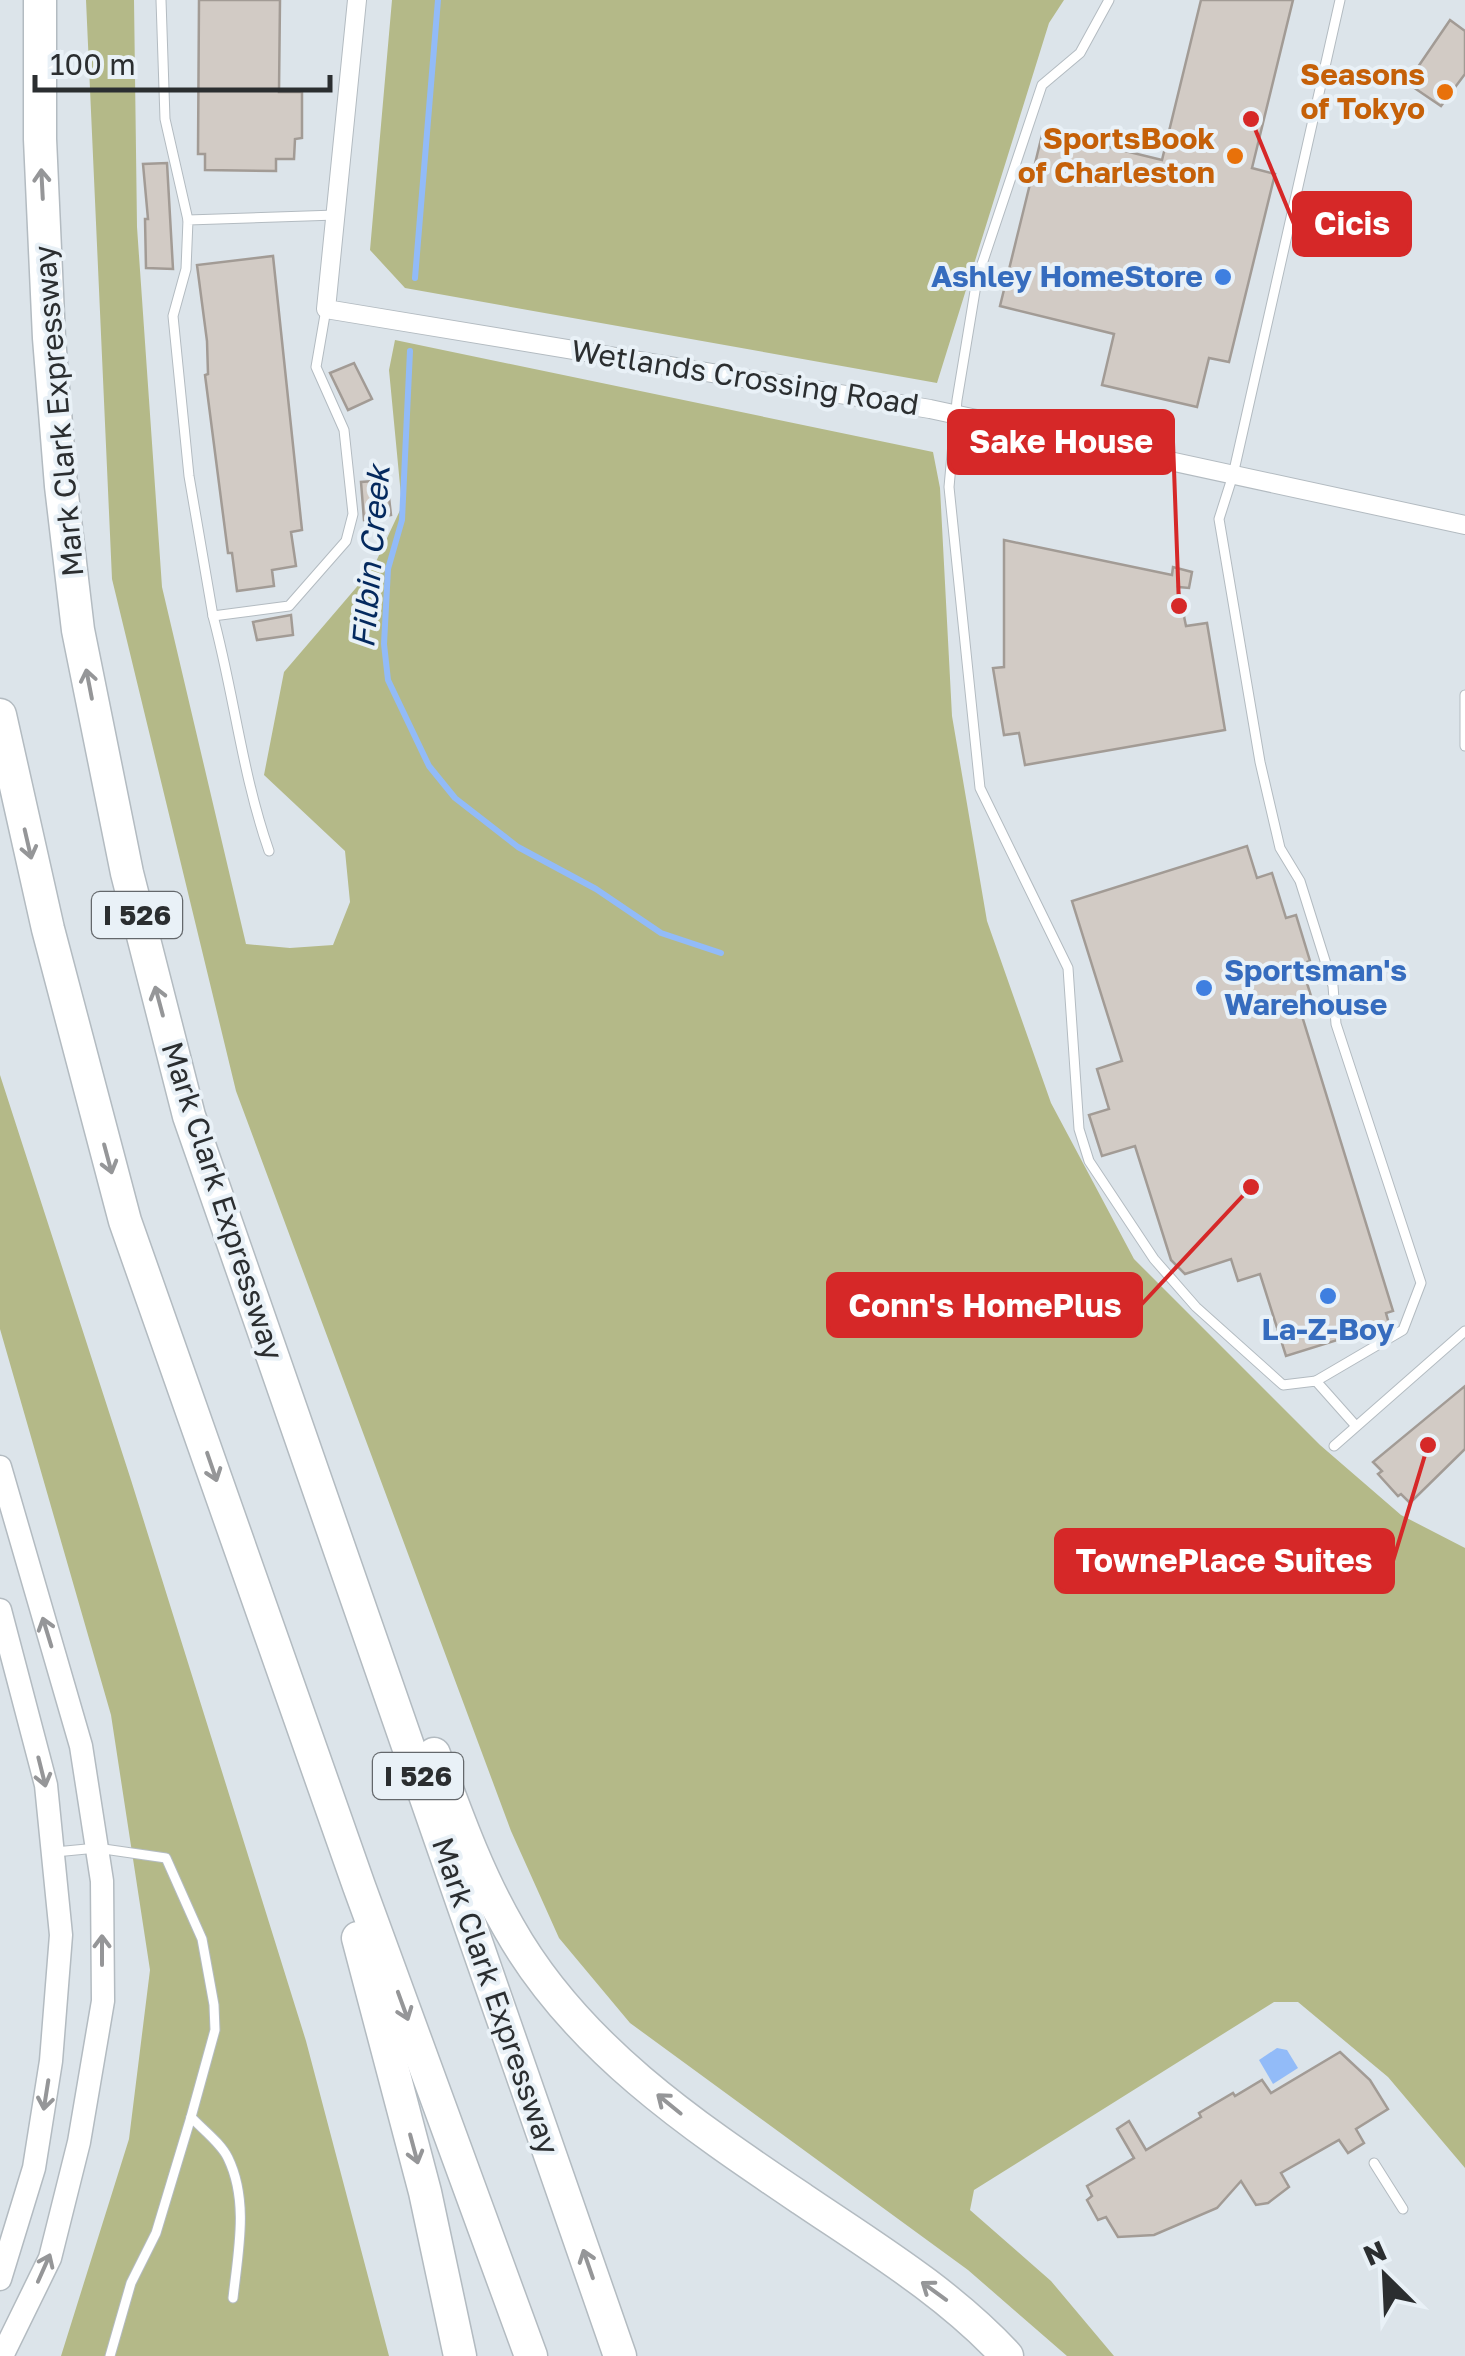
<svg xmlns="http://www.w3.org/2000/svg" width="1465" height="2356" viewBox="0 0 1465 2356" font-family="'Golos Text',sans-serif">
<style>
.green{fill:#b4b988}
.water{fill:#92bbf8}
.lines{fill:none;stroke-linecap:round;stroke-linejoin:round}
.stream{stroke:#92bbf8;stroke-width:6}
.building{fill:#d2cbc5;stroke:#a29b95;stroke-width:2.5}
.service-casing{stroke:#b3bbc1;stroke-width:11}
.minor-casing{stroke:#b3bbc1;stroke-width:20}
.tertiary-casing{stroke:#b3bbc1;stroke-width:25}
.motorway-casing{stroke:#b3bbc1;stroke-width:35}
.service{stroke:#fff;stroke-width:9}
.minor{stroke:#fff;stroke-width:18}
.tertiary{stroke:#fff;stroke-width:22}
.motorway{stroke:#fff;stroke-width:32}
.oneway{stroke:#959698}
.food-dot{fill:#e8710a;stroke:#e9f1f7;stroke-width:4}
.shop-dot{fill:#3f7fe0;stroke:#e9f1f7;stroke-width:4}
.labels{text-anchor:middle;stroke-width:8;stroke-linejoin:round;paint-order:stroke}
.shield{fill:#e9f1f7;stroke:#64686c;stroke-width:2.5}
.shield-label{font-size:28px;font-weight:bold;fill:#2b2e30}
.food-label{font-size:30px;font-weight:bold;fill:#c56008;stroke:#e9f1f7;text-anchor:end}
.shop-label{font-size:30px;font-weight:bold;fill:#366cbe;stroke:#e9f1f7;text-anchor:end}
.street-label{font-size:30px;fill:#2b2e30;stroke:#e9f1f7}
.water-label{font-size:32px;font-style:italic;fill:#04295e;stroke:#e9f1f7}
.leader{fill:none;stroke:#d62828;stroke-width:4}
.callout-dot{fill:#d62828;stroke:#e9f1f7;stroke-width:4}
.callout{fill:#d62828;stroke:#d62828;stroke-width:4}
.callout-label{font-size:32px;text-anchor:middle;font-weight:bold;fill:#fff}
</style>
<rect width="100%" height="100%" fill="#dce4ea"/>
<g class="green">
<polygon points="86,0 134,0 137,227 162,587 246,944 290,948 333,945 350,902 345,851 264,775 284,672 373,568 402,506 389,370 395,340 933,452 940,488 952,716 987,921 1051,1103 1134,1259 1320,1445 1401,1515 1465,1548 1465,2168 1388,2077 1298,2002 1274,2002 974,2190 970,2210 1051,2281 1114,2356 1067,2356 968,2270 630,2023 559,1938 511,1831 236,1091 112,579"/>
<polygon points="392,0 1064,0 1049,23 937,383 405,288 370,250"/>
<polygon points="0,1075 131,1480 306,2041 389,2356 61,2356 129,2139 150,1970 111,1715 0,1329"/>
</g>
<polygon class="water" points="1277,2048 1287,2050 1298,2068 1273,2084 1259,2060"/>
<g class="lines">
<g class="stream">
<polyline points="415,278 438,0"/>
<polyline points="410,351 402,520 388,569 384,644 388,680 429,766 455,798 518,847 596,889 661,933 721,953"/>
</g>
</g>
<g class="building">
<polygon points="199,0 280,0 279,92 302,92 302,138 295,139 294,159 276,159 276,171 205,170 205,154 198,154"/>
<polygon points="1201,0 1293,0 1252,168 1275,174 1229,362 1209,358 1197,407 1102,385 1114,334 1000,306 1043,131 1162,160"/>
<polygon points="1450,20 1465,31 1465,74 1441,106 1407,83"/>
<polygon points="167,163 173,269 146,268 145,219 148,219 143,164"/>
<polygon points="273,256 302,530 291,532 296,566 272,570 274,586 237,591 232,553 228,553 205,375 208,374 207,341 197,265"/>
<polygon points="354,363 372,399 348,410 330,373"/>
<polygon points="387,480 391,515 364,520 361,482"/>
<polygon points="1004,540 1172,575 1173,567 1192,572 1189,588 1178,587 1186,626 1207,623 1225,730 1025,765 1019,733 1004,735 993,668 1004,667"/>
<polygon points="291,615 293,635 257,640 253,622"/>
<polygon points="1247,846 1257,878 1272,873 1286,918 1296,915 1310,961 1301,964 1316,1012 1302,1016 1393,1311 1386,1313 1389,1324 1286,1356 1260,1274 1238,1281 1231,1259 1185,1274 1171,1260 1135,1146 1102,1156 1089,1115 1109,1109 1097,1069 1122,1061 1072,901"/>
<polygon points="1465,1386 1465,1449 1410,1503 1401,1494 1398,1496 1378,1474 1382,1471 1373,1462"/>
<polygon points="1340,2052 1370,2080 1388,2109 1356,2129 1364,2143 1348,2153 1339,2140 1281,2173 1289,2187 1268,2203 1256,2205 1241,2181 1217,2208 1154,2235 1118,2237 1106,2217 1098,2220 1087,2200 1092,2196 1087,2186 1134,2158 1117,2129 1129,2121 1146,2150 1201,2117 1199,2113 1233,2093 1235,2096 1262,2080 1271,2093"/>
</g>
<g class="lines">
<defs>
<g id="service">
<polyline points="161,0 165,119 188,220"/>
<polyline points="1109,0 1080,53 1042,85 977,279 957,400 949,487 980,788 1068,968 1079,1129 1089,1161 1154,1259 1196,1307 1283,1385 1316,1381 1356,1426"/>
<polyline points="326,309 316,367 344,430 353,514 346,541 289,606 213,616 189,476 173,316 186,269 188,220 336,215"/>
<path d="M213 616C234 694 242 774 269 851"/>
<polyline points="1465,695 1465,746"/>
<polyline points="1316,1381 1403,1330 1421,1283 1336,1024 1333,986 1300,881 1280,848 1260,762 1219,519 1233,475 1340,0"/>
<polyline points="1334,1446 1465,1331"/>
<path d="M55 1852 97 1848 166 1858 202 1939 214 2005 215 2030 191 2117C202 2129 221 2143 228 2158 249 2201 238 2252 233 2298"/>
<polyline points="1374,2163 1403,2209"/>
<polyline points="110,2356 131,2283 156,2233 191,2117"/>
</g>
<polyline id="minor" points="357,0 326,309 930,409 1465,525"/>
<g id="tertiary">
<polyline points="0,1467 81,1746 102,1881 103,2001 79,2142 50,2258 2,2356"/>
<polyline points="0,1610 46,1785 61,1935 51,2061 34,2168 0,2279"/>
</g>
<g id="motorway">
<polyline points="40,0 40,139 49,338 61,486 78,630 127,873 189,1116 620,2356"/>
<polyline points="0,715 48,929 125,1221 359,1886 531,2356"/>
<path d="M434 1754C456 1813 477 1873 509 1928 576 2047 692 2125 802 2199 873 2247 949 2293 1007 2356"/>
<polyline points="358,1938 425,2192 460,2356"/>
</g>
</defs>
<use href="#service" class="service-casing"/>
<use href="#minor" class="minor-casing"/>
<use href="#tertiary" class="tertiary-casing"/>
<use href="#motorway" class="motorway-casing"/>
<use href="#service" class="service"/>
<use href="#minor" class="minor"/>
<use href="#tertiary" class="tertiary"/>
<use href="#motorway" class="motorway"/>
</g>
<defs><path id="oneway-shaft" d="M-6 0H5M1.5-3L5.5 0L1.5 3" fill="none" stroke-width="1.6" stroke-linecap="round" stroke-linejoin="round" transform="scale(2.5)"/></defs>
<g class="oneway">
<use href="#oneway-shaft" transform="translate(42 184) rotate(-93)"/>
<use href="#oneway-shaft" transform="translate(89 684) rotate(-101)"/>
<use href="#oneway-shaft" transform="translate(28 844) rotate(77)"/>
<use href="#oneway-shaft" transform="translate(159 1001) rotate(-105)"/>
<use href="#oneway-shaft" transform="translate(108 1159) rotate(75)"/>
<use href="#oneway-shaft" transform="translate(212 1467) rotate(71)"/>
<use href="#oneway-shaft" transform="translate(47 1632) rotate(-107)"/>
<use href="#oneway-shaft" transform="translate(42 1772) rotate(76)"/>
<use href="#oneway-shaft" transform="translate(102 1950) rotate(-90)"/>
<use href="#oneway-shaft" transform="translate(403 2006) rotate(70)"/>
<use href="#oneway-shaft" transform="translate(46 2095) rotate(99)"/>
<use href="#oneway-shaft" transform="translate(669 2104) rotate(-141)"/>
<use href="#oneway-shaft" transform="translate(414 2149) rotate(75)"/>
<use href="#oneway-shaft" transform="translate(588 2264) rotate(-109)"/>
<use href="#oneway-shaft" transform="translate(44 2268) rotate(-66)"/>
<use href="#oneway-shaft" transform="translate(934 2291) rotate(-144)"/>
</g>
<g class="food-dot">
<circle cx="1445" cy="92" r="10"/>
<circle cx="1235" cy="156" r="10"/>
</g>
<g class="shop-dot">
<circle cx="1223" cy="277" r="10"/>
<circle cx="1204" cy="988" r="10"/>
<circle cx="1328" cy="1296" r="10"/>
</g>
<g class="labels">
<g class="shield">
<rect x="92" y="892" width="90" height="46" rx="8"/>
<rect x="373" y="1753" width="90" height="46" rx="8"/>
</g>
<g class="shield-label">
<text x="137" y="925">I 526</text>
<text x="418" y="1786">I 526</text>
</g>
<g class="food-label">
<text x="1425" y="85">Seasons<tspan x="1425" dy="34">of Tokyo</tspan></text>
<text x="1215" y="149">SportsBook<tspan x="1215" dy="34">of Charleston</tspan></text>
</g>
<g class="shop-label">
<text x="1203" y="287">Ashley HomeStore</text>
<text x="1224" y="981" text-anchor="start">Sportsman's<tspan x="1224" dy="34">Warehouse</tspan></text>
<text x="1328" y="1340" text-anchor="middle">La-Z-Boy</text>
</g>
<g class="street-label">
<text transform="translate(745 378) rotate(9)" y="10">Wetlands Crossing Road</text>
<text transform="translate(59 411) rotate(-95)" y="10">Mark Clark Expressway</text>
<text transform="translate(222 1201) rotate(72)" y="10">Mark Clark Expressway</text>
<text transform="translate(495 1996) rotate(71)" y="10">Mark Clark Expressway</text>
</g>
<g class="water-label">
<text transform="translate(371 557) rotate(-85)" y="11">Filbin Creek</text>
</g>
</g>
<path class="leader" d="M1251 119L1294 224M1179 606L1173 442M1251 1187L1141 1305M1428 1445L1393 1561"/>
<g class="callout-dot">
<circle cx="1251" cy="119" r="10"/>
<circle cx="1179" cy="606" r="10"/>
<circle cx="1251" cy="1187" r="10"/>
<circle cx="1428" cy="1445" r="10"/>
</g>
<g class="callout">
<rect x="1294" y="193" width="116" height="62" rx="10"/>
<rect x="949" y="411" width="224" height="62" rx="10"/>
<rect x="828" y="1274" width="313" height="62" rx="10"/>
<rect x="1056" y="1530" width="337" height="62" rx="10"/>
</g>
<g class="callout-label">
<text x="1352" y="235">Cicis</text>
<text x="1061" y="453">Sake House</text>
<text x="985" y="1317">Conn's HomePlus</text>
<text x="1224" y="1572">TownePlace Suites</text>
</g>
<g transform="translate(1385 2276) rotate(336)" stroke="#e9f1f7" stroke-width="8" paint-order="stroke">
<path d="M0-8L18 38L0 25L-18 38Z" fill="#2b2e30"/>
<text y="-15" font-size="28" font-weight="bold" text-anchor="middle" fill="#2b2e30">N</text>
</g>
<path d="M35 75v15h295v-15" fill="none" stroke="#2b2e30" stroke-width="5"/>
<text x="50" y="75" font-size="30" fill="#2b2e30" stroke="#e9f1f7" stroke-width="8" paint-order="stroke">100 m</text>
</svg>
